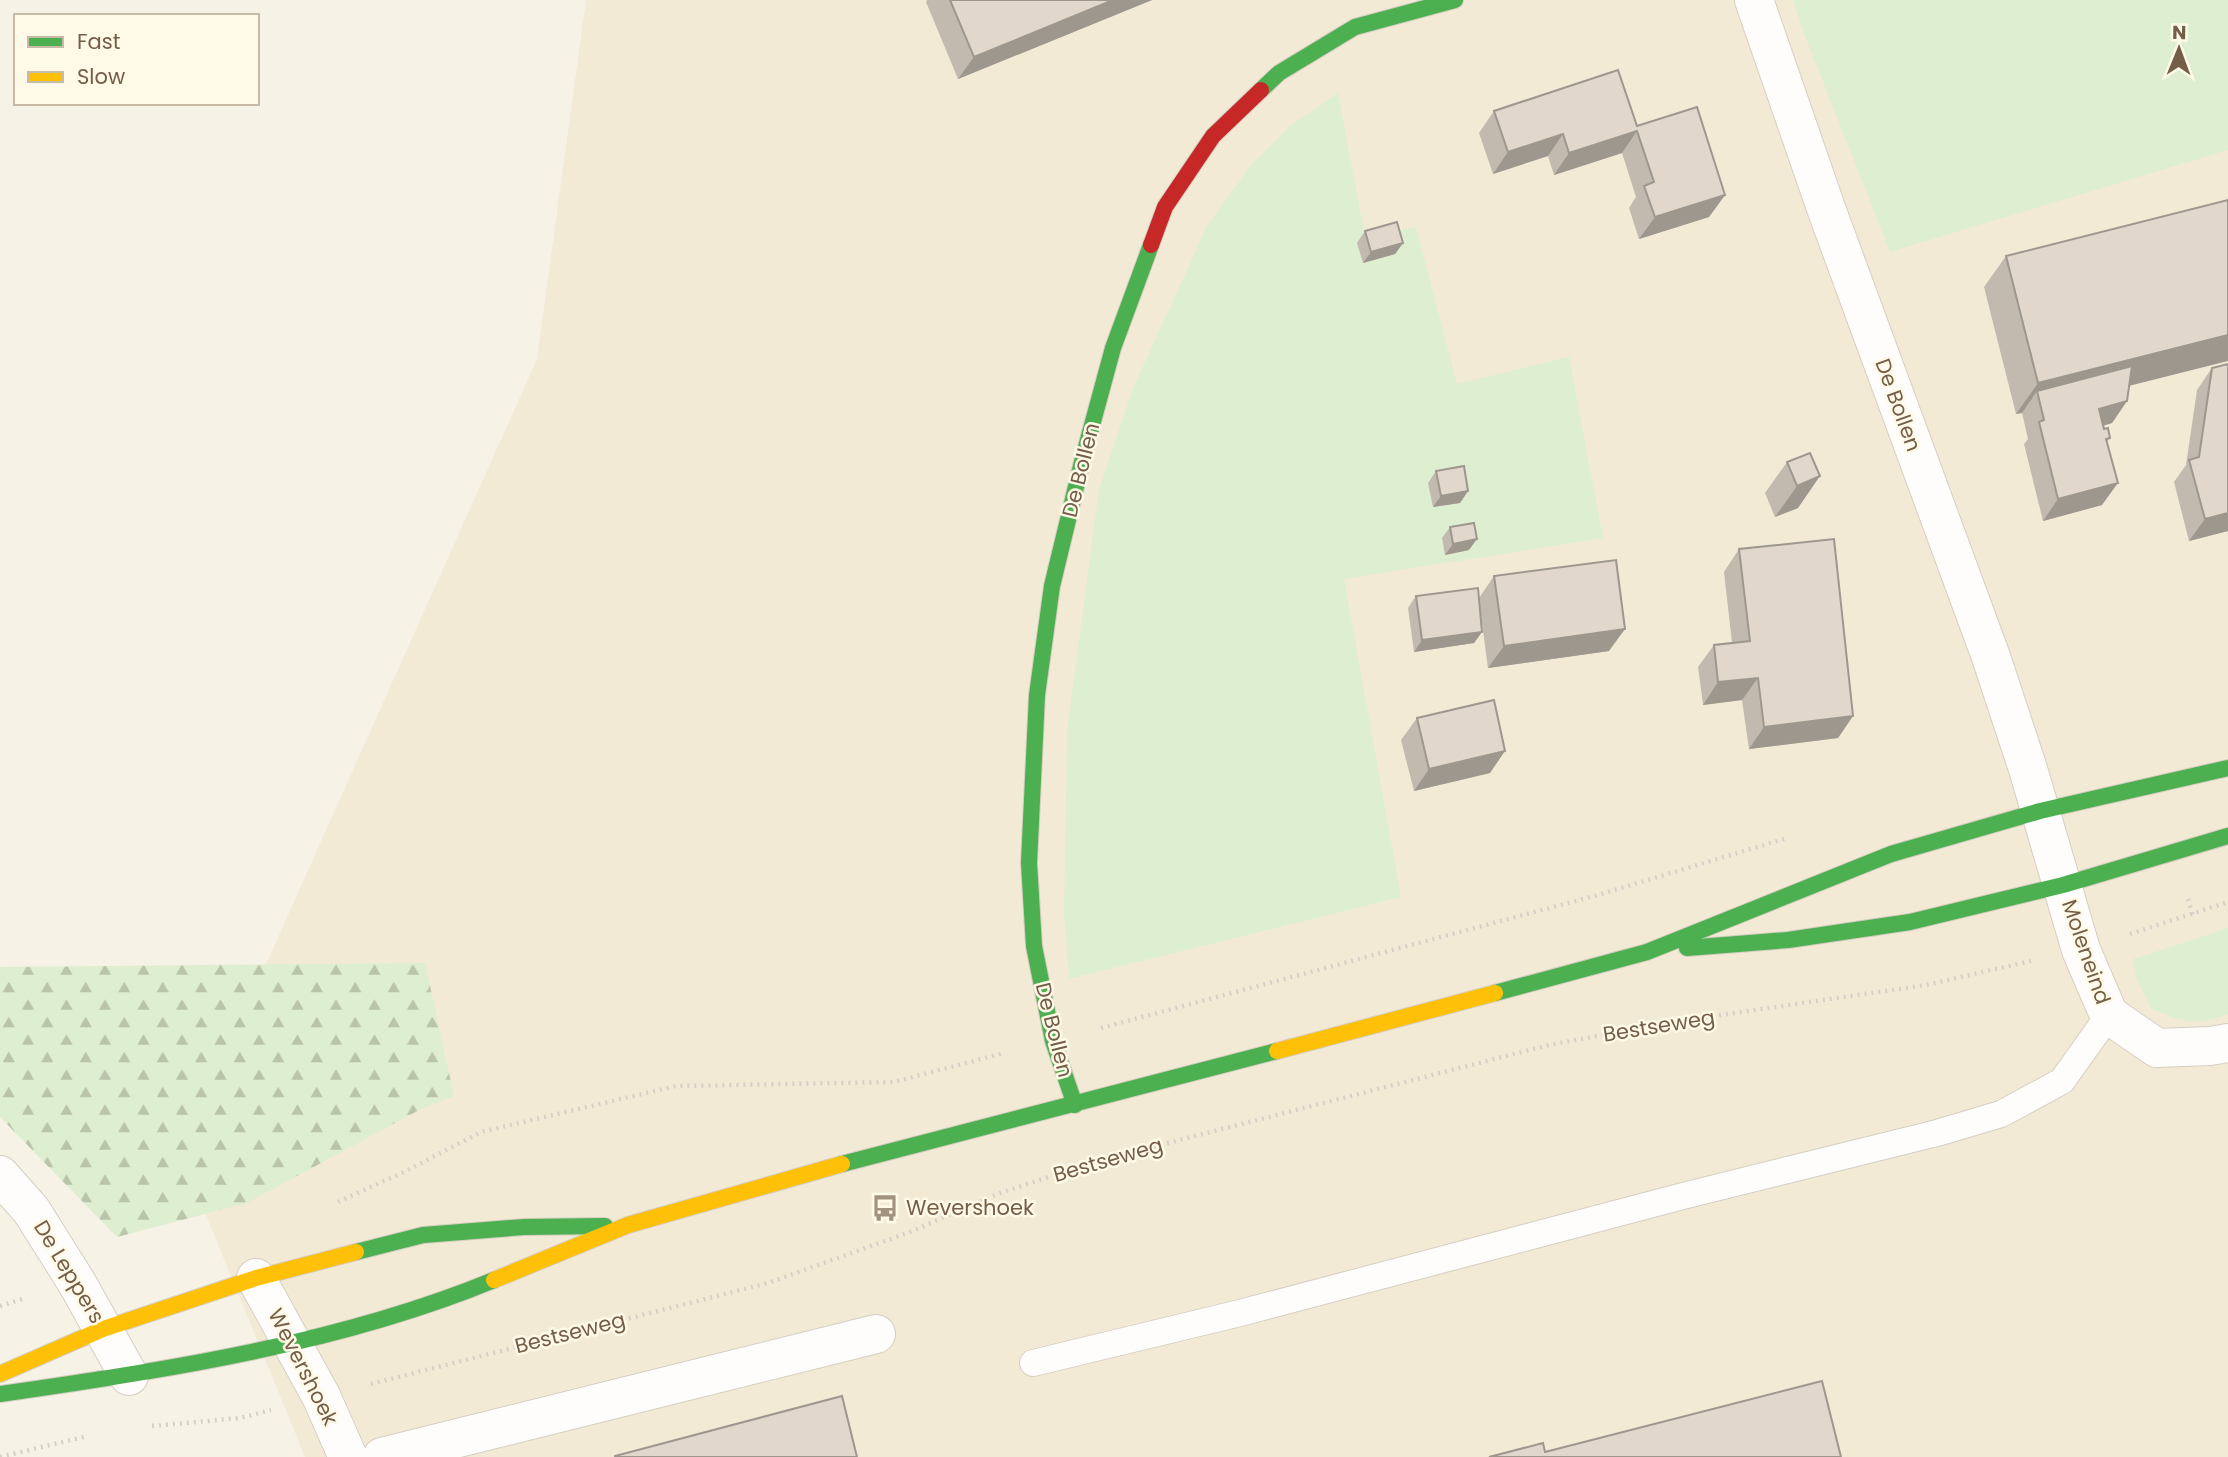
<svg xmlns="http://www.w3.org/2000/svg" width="2228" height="1457" viewBox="0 0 2228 1457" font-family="Poppins,sans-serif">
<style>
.residential{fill:#f3ead6}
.grass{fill:#deeed0}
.forest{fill:url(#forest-firs)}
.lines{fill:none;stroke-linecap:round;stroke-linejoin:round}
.lane-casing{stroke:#d6cec2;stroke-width:28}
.street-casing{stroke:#d6cec2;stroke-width:40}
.fast-casing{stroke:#d4cdc0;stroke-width:18}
.slow-casing{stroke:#d4cdc0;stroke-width:18}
.jam-casing{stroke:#d4cdc0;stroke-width:18}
.path{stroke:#d7d0c9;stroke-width:4.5;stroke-dasharray:2 5;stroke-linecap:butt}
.lane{stroke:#fefdfb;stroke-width:26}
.street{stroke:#fefdfb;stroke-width:38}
.fast{stroke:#4caf50;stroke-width:16}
.slow{stroke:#ffc107;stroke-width:16}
.jam{stroke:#c62828;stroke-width:16}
.wall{fill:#c2baaf}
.shaded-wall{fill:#9e978e}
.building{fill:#e1d8cb;stroke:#9e978e;stroke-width:2}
.labels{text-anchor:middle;stroke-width:5;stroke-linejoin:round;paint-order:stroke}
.street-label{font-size:21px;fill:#745e47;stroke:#fff9e7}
.poi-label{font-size:21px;fill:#745e47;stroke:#fff9e7;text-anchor:start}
</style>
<defs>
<pattern id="forest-firs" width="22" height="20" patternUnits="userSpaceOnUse" patternTransform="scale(1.75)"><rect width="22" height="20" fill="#deeed0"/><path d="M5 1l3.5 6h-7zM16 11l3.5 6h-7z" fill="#b9c4ab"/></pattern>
</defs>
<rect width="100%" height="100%" fill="#f7f2e6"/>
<polygon class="residential" points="586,0 2228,0 2228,1457 305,1457 181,1154 537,359"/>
<g class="grass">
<polygon points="1793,0 2228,0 2228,150 1890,252 1801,26"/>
<polygon points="1338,93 1365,237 1416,227 1457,384 1569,357 1603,538 1344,579 1401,897 1069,979 1064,913 1067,732 1099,489 1133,388 1208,224 1252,164 1290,126"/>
<path d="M2228 928V1014C2196 1027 2180 1022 2151 1008L2137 980 2133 959Z"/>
</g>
<polygon class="forest" points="425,963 454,1096 421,1109 247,1203 117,1237 0,1117 0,967"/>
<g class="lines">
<defs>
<polyline id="lane" points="1033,1363 1240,1313 1683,1196 1937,1133 2001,1114 2062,1081 2109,1015"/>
<g id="street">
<polyline points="1754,0 1827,211 1991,657 2028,769 2081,950 2109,1015 2157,1048 2210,1046 2228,1043"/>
<polyline points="0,1175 31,1210 77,1283 129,1376"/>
<polyline points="256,1278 321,1396 348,1457"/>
<polyline points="382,1457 876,1334"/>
</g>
<g id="fast">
<polyline points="1261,90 1279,73 1355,27 1455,0"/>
<polyline points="1687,948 1788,940 1910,922 2063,885 2228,836"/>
<polyline points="1495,993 1647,952 1891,854 2040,811 2228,768"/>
<polyline points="1075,1105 1053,1041 1034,946 1029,863 1037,695 1052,586 1082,462 1113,348 1151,245"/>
<polyline points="842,1164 1277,1051"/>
<polyline points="356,1252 423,1235 524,1227 605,1226"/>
<path d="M0 1394C164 1371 341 1343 494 1280"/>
</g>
<g id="slow">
<polyline points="1277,1051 1495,993"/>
<polyline points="494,1280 628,1225 842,1164"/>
<polyline points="0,1374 103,1329 256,1278 356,1252"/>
</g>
<polyline id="jam" points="1151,245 1165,207 1213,136 1261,90"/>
</defs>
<use href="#lane" class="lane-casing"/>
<use href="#street" class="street-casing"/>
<use href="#fast" class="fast-casing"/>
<use href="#slow" class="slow-casing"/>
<use href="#jam" class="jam-casing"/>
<g class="path">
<polyline points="2188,899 2193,915"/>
<polyline points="2130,934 2228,902"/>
<polyline points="1101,1028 1598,895 1787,838"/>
<polyline points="338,1202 406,1171 481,1132 676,1086 894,1082 1004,1053"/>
<polyline points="0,1306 26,1298"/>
<polyline points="371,1384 768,1283 910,1232 1000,1193 1094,1162 1549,1045 1666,1023 1926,985 2031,961"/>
<polyline points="152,1426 240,1418 271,1410"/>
<polyline points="0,1457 88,1436"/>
</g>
<use href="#lane" class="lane"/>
<use href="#street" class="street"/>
<use href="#fast" class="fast"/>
<use href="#slow" class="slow"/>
<use href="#jam" class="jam"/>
</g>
<g class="wall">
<polygon points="927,0 1152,0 958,79 926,2"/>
<polygon points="1494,111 1637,126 1725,195 1709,217 1639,239 1629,208 1636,197 1622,153 1554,175 1548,156 1493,174 1479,133"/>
<polygon points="1365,231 1403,243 1395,254 1363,263 1357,243"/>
<polygon points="2006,256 2129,385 2127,401 2112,423 2103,426 2104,429 2110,438 2107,442 2102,505 2043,521 2024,444 2028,439 2022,413 2016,414 1984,287"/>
<polygon points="2228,364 2228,531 2189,541 2174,482 2186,465 2197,390 2212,368"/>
<polygon points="1810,453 1798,508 1775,517 1765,493 1787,462"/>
<polygon points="1436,471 1468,491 1460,503 1433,507 1428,483"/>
<polygon points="1450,527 1469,550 1445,555 1442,538"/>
<polygon points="1739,549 1853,716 1838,738 1749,749 1742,700 1703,705 1698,667 1714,645 1732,643 1724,572"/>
<polygon points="1494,576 1609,651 1488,668 1480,608 1482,632 1474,643 1414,652 1408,608 1416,596 1479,598"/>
<polygon points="1417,718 1490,773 1414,791 1401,740"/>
</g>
<g class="shaded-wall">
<polygon points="1113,0 1152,0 958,79 974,57"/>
<polygon points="1637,131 1622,153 1554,175 1569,153"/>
<polygon points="1563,134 1548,156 1493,174 1508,152"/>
<polygon points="1725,195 1709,217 1639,239 1655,217"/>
<polygon points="1403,243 1395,254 1363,263 1371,252"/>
<polygon points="2228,335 2228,361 2041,408 2037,391 2022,413 2016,414 2038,383"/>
<polygon points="2127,401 2112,423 2084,431 2099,409"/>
<polygon points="1820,476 1798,508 1775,517 1797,486"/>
<polygon points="2118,483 2102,505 2043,521 2058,499"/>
<polygon points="1468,491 1460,503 1433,507 1441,496"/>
<polygon points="2228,513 2228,531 2189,541 2205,519"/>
<polygon points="1477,539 1469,550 1445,555 1453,544"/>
<polygon points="1625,629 1609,651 1488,668 1504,646"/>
<polygon points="1482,632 1474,643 1414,652 1422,640"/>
<polygon points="1758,678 1742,700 1703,705 1718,682"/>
<polygon points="1853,716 1838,738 1749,749 1764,727"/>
<polygon points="1505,751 1490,773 1414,791 1429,769"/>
</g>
<g class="building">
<polygon points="950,0 1113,0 974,57"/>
<polygon points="1618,70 1637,126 1697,107 1725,195 1655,217 1644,186 1654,182 1637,131 1569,153 1563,134 1508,152 1494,111"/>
<polygon points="2228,200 2228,335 2038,383 2006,256"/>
<polygon points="1397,222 1403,243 1371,252 1365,231"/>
<polygon points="2228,364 2228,513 2205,519 2189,460 2199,457 2212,368"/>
<polygon points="2132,366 2127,401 2099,409 2104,429 2108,428 2110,438 2106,439 2118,483 2058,499 2039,422 2044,420 2037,391"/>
<polygon points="1810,453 1820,476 1797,486 1787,462"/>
<polygon points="1464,466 1468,491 1441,496 1436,471"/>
<polygon points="1474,523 1477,539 1453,544 1450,527"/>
<polygon points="1834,539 1853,716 1764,727 1758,678 1718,682 1714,645 1750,641 1739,549"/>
<polygon points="1616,560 1625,629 1504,646 1494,576"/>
<polygon points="1478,588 1482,632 1422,640 1416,596"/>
<polygon points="1494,700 1505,751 1429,769 1417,718"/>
<polygon points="1822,1381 1841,1457 1489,1457 1543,1443 1545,1452"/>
<polygon points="842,1396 857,1457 615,1457 615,1456"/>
</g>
<defs>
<symbol id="bus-bare" viewBox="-9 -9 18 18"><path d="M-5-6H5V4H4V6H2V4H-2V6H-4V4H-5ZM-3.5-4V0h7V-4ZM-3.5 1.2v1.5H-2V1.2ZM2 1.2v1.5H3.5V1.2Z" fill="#a2927f" stroke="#fff9e7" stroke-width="2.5" paint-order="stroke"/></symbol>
</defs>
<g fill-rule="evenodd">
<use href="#bus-bare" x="866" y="1189" width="38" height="38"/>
</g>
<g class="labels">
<g class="street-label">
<text transform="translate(1898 405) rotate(70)" y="7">De Bollen</text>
<text transform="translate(1081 470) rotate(-76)" y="7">De Bollen</text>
<text transform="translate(2086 952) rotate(71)" y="7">Moleneind</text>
<text transform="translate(1659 1026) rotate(-9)" y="7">Bestseweg</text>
<text transform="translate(1054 1030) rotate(76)" y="7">De Bollen</text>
<text transform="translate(1108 1160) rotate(-16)" y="7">Bestseweg</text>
<text transform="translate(69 1272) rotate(59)" y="7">De Leppers</text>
<text transform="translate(570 1333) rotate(-14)" y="7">Bestseweg</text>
<text transform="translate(303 1367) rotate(63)" y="7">Wevershoek</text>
</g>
<g class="poi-label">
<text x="906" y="1215">Wevershoek</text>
</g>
</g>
<rect x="14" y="14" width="245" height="91" fill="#fff9e7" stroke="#c7bba7" stroke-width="2"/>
<rect x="28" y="37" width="35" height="10" fill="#4caf50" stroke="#c7bba7" stroke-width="2"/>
<text x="77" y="49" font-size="21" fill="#745e47">Fast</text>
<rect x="28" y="72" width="35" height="10" fill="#ffc107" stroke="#c7bba7" stroke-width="2"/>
<text x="77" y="84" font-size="21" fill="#745e47">Slow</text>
<g transform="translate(2179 49) rotate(1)" stroke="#fff9e7" stroke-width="5" paint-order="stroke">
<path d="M0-5L12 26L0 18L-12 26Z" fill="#745e47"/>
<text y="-10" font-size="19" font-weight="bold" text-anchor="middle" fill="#745e47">N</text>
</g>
</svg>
